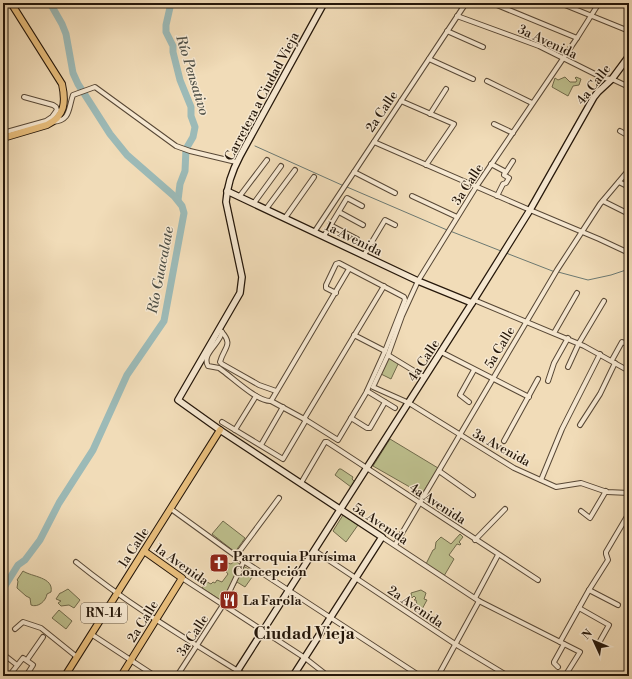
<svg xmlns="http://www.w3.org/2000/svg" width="632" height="679" viewBox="0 0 632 679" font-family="'Libre Bodoni',serif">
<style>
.green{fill:#bdbf8d;stroke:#716b4c}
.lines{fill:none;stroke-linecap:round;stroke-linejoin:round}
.stream{stroke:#6c7972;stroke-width:1}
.river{stroke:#9cbab7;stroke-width:7}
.street-casing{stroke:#584836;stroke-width:6}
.secondary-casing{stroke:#25170a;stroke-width:8}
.primary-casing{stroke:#25170a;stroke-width:8}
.street{stroke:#f6e8d1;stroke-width:4}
.secondary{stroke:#f6e8d1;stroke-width:5.5}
.primary{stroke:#e8be7c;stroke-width:6}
.labels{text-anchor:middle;stroke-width:3;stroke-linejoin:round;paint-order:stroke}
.shield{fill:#f6e8d1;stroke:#645646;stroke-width:1}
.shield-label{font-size:12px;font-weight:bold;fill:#25170a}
.street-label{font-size:13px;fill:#25170a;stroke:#f6e8d1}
.poi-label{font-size:13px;font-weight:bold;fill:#25170a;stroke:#f6e8d1;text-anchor:start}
.water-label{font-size:14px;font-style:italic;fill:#4f5047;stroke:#f6e8d1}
.district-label{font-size:17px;font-weight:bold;fill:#25170a;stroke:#f6e8d1}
</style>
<rect width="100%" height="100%" fill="#f1dcb8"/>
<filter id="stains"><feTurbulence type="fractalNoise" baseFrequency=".005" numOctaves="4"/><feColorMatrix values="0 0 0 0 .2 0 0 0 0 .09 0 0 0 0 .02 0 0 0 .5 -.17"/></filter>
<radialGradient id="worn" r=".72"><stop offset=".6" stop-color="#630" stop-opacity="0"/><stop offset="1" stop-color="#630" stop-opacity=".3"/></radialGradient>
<g class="green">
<polygon points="565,77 570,82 576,82 577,80 575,78 576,77 581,79 579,85 573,86 568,96 552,87 555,78 558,80"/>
<polygon points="389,357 399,362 391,379 381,374"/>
<polygon points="390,439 438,468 422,494 373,466"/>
<polygon points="339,469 341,469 353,477 352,479 355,482 351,487 335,475"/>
<polygon points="343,515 358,525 346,542 333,531"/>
<polygon points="223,521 245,538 235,552 212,534"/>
<polygon points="460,534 463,537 459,542 461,544 460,545 457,544 449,555 454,559 444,576 426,564 433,550 435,549 436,542 441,537 451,544"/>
<polygon points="235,561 255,573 245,587 237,582 225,603 202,588 207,582 211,584 213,582 215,583 217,580 222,582 228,574 224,569 228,563 231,564"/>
<path d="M23 571C32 577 54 577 51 592L47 594C46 601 38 608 31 605L30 598 26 596 17 588 18 581 17 580Z"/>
<polygon points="68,589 80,600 74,608 69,605 61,606 58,603 61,601 56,599 60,593 61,593"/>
<polygon points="421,590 426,593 424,599 427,600 421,611 417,609 419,606 417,605 416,600 414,600 416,598 414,596 412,598 411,593"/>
<polygon points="59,610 72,621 66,629 52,618"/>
</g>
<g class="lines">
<g class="stream">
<polyline points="255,146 344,186"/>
<polyline points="347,187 447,230"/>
<polyline points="450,231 501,251"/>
<polyline points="506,253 555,272"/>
<polyline points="558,272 588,280 611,275 629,269"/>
</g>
<g class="river">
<polyline points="171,3 166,25 166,32 173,46 173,52 180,80 191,107 191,116 195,127 193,137 186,149 185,171 180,184 178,200"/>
<polyline points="3,589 18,565 25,560 40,540 59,503 93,450 127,375 164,321 184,213 182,206 174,196 127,155 110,134 78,84 73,73 66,34 62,24 50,3"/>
</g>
<defs>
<g id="street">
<polyline points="454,3 463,7"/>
<polyline points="492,3 577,38"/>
<polyline points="560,3 629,31"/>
<polyline points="599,3 577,38 476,187 418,281 402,316 388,355 373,387 409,403 514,468 556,487 581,483 607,492 629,493"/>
<polyline points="457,16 539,46 603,78 612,79 629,87"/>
<polyline points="447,31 483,47"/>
<polyline points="429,59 473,79"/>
<polyline points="487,81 532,103"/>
<polyline points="401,101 454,124 426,165"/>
<polyline points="430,114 446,89"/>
<path d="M53 122C71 120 68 109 73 95L95 87 176 146 190 151 236 162"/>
<polyline points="494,124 513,133"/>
<polyline points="620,131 627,135 629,134"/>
<polyline points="3,133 46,121 52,117 57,110 56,107 53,105 24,97"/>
<polyline points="374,142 530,210 599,239 629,253"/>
<polyline points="491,164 506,172 513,161"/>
<polyline points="354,172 395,193"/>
<polyline points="619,182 629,187"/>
<polyline points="412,196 457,217"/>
<polyline points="497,196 503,184 506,183 509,178 504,175 505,172"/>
<polyline points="239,197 267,160"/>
<polyline points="603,201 629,214"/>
<polyline points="254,203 281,166"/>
<polyline points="266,209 295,170"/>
<polyline points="339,212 363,225"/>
<polyline points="285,218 314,177"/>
<polyline points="330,225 357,239"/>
<polyline points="315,231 466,3"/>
<polyline points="324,236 347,198 362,206"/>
<polyline points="364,255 385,220 395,225"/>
<polyline points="474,300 584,346 629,371"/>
<path d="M221 331C234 345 224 347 220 362L222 364 259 385 276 391"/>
<path d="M222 332C220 344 201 354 208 366L219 368 223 371C234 379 258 402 271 401L306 420 338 440 366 393 385 351 405 300 404 297 339 263 336 264 326 285V288L336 293"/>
<polyline points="554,333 577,293"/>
<polyline points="354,335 385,351"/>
<polyline points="441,352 529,397"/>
<polyline points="388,355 424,377"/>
<polyline points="612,360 622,342 629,345"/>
<polyline points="568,367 579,343 604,301"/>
<polyline points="548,381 554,363 568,338"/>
<polyline points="367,391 395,408"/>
<polyline points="271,401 349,269"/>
<polyline points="469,402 460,395 474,370"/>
<polyline points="351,418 367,428 370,428 385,402"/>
<polyline points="304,419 384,286"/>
<polyline points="222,422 283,459 306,420"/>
<polyline points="580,425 600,394 615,363"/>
<polyline points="235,430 256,396"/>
<polyline points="504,441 538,379"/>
<polyline points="261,445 283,407"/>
<polyline points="439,471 473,495"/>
<polyline points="541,480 562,429 600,354"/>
<polyline points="301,483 325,442 327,442 538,580"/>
<polyline points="171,509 236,556 420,676"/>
<polyline points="581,511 590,518 606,491"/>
<polyline points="382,537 479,601 580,652 565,676"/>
<polyline points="475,540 505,509"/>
<polyline points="395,545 557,270 600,204 627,172 629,167"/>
<polyline points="315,551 455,644 508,676"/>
<polyline points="236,556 279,498"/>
<path d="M76 562C129 605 188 640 246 676"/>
<polyline points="182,578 305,658 328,676"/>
<polyline points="589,590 618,605"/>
<polyline points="475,598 498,555"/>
<polyline points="579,608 609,625 600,641"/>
<polyline points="15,629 23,622 41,628 77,657"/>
<polyline points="91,634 155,676"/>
<polyline points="560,642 589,590 608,560 606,554 606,552 629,513"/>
<polyline points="3,654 17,665"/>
<polyline points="27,660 43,637"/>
<polyline points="558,667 554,663 554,662 564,644"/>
<polyline points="9,676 23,658 33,665 26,676"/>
<polyline points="177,676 223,605 244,561"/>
<polyline points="438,676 479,601"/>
</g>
<g id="secondary">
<polyline points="227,191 418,281 472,303"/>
<polyline points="234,676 472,303 530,210 594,97 598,92 612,79 629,56"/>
<path d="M293 676 382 537 220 430 178 400 240 293 242 277 226 202C227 185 232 171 240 156L324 3"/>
</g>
<g id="primary">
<path d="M3 138 47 125C65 116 66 102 62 84L11 3"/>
<polyline points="65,676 220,430"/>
<polyline points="121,676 182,578 144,551"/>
</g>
</defs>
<use href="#street" class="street-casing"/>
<use href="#secondary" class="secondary-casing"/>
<use href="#primary" class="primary-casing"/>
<use href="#street" class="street"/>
<use href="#secondary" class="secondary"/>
<use href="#primary" class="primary"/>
</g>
<defs>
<symbol id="church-square" viewBox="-11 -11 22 22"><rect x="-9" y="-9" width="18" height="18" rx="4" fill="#8f2418" stroke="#f6e8d1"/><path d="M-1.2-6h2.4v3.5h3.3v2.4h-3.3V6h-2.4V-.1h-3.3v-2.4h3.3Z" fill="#fff"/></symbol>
<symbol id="restaurant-square" viewBox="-11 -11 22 22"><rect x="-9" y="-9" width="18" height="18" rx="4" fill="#8f2418" stroke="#f6e8d1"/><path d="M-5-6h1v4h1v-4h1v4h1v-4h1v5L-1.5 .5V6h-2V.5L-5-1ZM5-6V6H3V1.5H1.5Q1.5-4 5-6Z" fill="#fff"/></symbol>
</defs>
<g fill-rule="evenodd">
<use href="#church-square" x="208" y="552" width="22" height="22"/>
<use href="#restaurant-square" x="218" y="589" width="22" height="22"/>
</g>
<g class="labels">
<rect class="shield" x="81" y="603" width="46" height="20" rx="3"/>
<g class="shield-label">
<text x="104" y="617">RN-14</text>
</g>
<g class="street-label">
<text transform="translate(548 41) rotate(25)" y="5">3a Avenida</text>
<text transform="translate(593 84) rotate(-52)" y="5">4a Calle</text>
<text transform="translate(261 96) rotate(-62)" y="5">Carretera a Ciudad Vieja</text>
<text transform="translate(381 111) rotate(-56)" y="5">2a Calle</text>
<text transform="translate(467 184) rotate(-57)" y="5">3a Calle</text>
<text transform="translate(354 238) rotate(26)" y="5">1a Avenida</text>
<text transform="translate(499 347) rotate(-59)" y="5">5a Calle</text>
<text transform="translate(423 360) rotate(-57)" y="5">4a Calle</text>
<text transform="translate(502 447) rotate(29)" y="5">3a Avenida</text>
<text transform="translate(438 503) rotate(33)" y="5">4a Avenida</text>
<text transform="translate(381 523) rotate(34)" y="5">5a Avenida</text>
<text transform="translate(133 547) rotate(-57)" y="5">1a Calle</text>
<text transform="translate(182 564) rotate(35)" y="5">1a Avenida</text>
<text transform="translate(416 606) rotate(34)" y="5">2a Avenida</text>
<text transform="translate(142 621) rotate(-58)" y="5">2a Calle</text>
<text transform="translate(192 635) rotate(-57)" y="5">3a Calle</text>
</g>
<g class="poi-label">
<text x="233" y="561">Parroquia Purísima<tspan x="233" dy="15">Concepción</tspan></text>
<text x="243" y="605">La Farola</text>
</g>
<g class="water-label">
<text transform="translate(193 75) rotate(73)" y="5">Río Pensativo</text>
<text transform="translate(160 270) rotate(-79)" y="5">Río Guacalate</text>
</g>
<g class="district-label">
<text x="304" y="639">Ciudad Vieja</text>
</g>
</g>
<rect width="632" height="679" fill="none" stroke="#f1dcb8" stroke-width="16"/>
<rect x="4" y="4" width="624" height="671" fill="none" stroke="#25170a" stroke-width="2"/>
<rect x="8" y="8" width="616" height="663" fill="none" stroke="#25170a"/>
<g transform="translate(594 641) rotate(314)" stroke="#f6e8d1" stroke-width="3" paint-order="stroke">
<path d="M0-3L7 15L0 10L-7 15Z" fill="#25170a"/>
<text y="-6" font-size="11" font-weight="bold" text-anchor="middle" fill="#25170a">N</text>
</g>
<rect width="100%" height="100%" filter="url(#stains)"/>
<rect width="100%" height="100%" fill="url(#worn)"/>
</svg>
